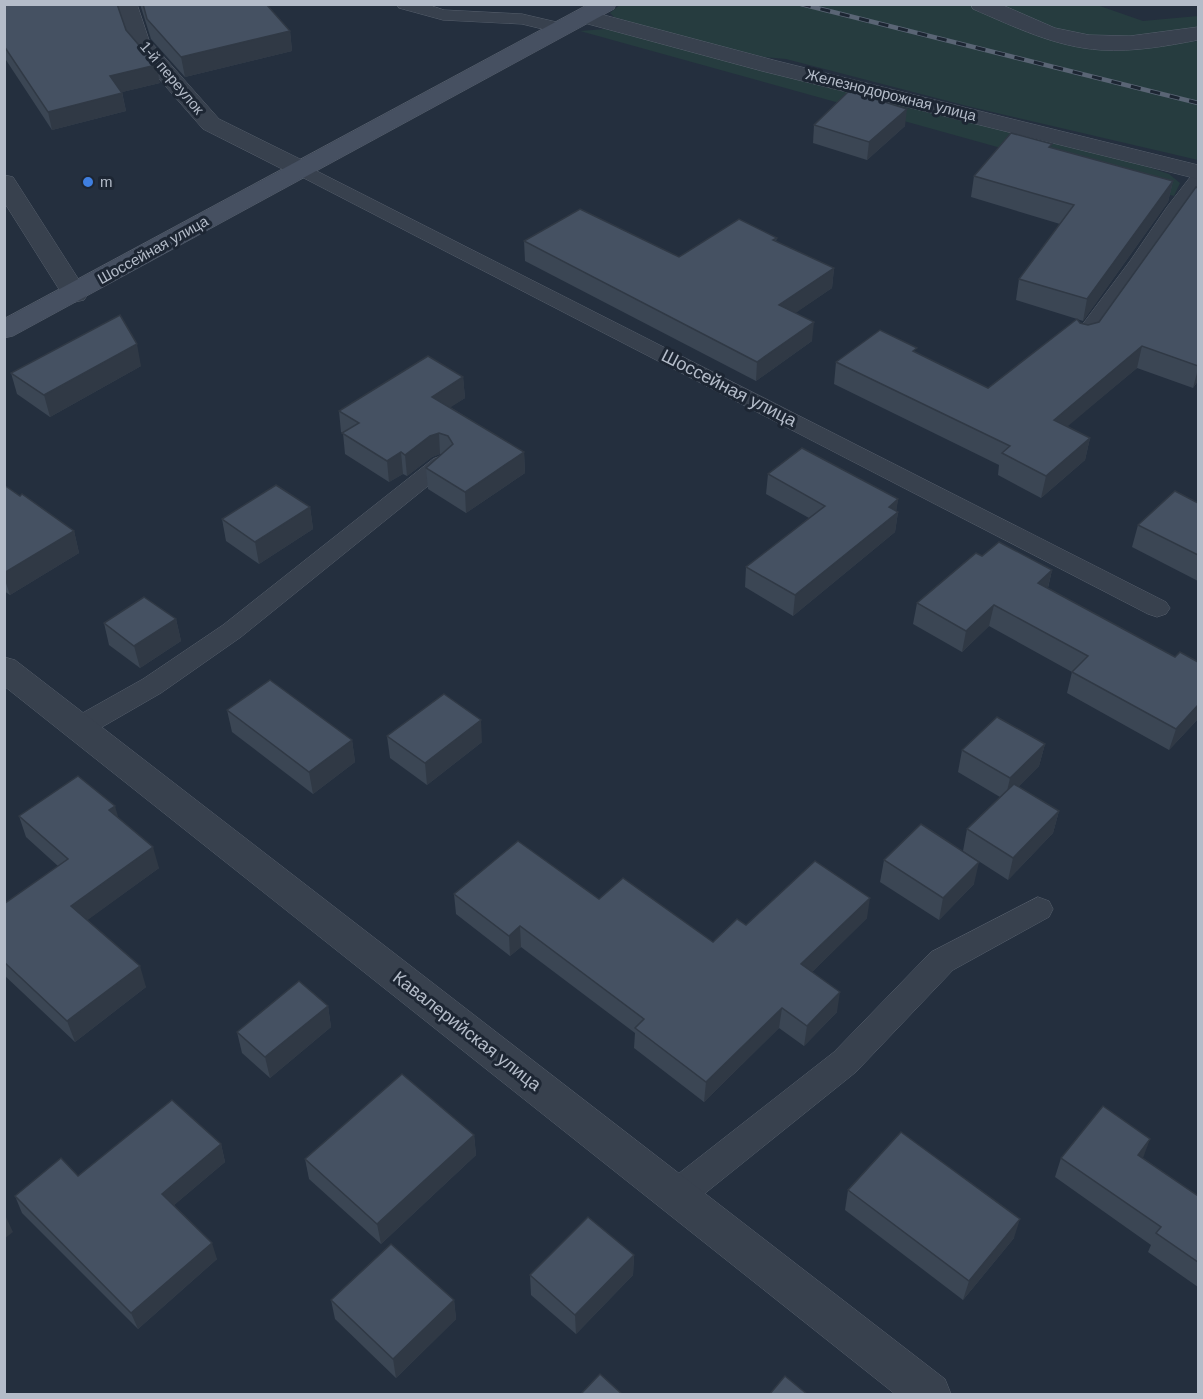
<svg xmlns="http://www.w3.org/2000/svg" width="1203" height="1399" viewBox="0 0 1203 1399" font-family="Helvetica,sans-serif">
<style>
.green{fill:#263c3f}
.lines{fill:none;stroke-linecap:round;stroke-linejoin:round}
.service-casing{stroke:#565f6c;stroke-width:1}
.minor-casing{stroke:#565f6c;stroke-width:1}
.tertiary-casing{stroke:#565f6c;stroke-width:1}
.secondary-casing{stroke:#565f6c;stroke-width:1}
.service{fill:#38414e;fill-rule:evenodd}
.minor{fill:#38414e;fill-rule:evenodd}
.tertiary{fill:#38414e;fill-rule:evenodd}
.secondary{fill:#465061;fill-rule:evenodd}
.rail-casing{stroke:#5a6575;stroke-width:4.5}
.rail{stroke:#1d2633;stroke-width:3;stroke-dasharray:10;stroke-linecap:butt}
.wall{fill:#3b4654}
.shaded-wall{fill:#303945}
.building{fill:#455162;stroke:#303945;stroke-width:1.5}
.shop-dot{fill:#3f7fe0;stroke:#1d2633;stroke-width:2}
.labels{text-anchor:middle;stroke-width:6;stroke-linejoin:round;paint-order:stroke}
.far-street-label{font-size:15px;fill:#b4bcc9;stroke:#1d2633}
.far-poi-label{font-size:15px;fill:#b4bcc9;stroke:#1d2633;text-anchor:start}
.street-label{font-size:18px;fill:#b4bcc9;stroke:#1d2633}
</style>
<rect width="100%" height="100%" fill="#242f3e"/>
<g class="green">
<polygon points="621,4 969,4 1017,25 1136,47 1198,41 1198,160 967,106 786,59 764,57 667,33 614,17 610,13"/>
<polygon points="993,5 1097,5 1143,21 1198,16 1198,29 1103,39 1077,36"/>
<polygon points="605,29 1142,165 1169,174 1180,183 1174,196 580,31"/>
</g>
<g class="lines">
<defs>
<g id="service">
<polygon points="397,4 426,4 444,10 522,14 565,24 568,28 565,32 559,33 522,24 443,20 399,8"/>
<polygon points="301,163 1166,602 1170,608 1166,614 1157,617 1148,614 294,173 291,169 294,165"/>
<polygon points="1198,174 1198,193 1092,342 1084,344 1076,342 1073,337 1130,261 1167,207 1191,176"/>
<polygon points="441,456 449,459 453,464 449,469 241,637 161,693 90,734 80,737 70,734 66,727 70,720 143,679 223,625 433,459"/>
<polygon points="1038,897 1049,901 1053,909 1049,917 953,970 856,1072 688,1207 676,1211 664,1207 659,1196 664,1185 834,1052 931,952"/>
</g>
<g id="minor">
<polygon points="116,4 137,4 149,40 219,119 310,164 313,169 310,174 301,176 292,174 203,129 131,47"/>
<path d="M971 4H1000L1055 28 1089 35 1130 36 1198 27V40C1167 46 1134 52 1101 50 1055 47 1015 27 973 9Z"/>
<polygon points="585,10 777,61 1198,165 1198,179 762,71 577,21 574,16 577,11"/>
<polygon points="4,175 13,177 88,294 84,300 75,302 66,300 62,294 4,202"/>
</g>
<polygon id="tertiary" points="4,657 15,660 945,1379 951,1394 895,1394 4,686"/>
<polygon id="secondary" points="589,4 616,4 614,9 13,336 4,338 4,319"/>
</defs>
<use href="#service" class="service-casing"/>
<use href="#minor" class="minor-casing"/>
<use href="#tertiary" class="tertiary-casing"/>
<use href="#secondary" class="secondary-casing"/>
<use href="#service" class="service"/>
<use href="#minor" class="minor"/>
<use href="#tertiary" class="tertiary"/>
<use href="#secondary" class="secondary"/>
<defs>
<polyline id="rail" points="801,4 1198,103"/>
</defs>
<use href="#rail" class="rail-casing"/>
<use href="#rail" class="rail"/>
</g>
<g class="wall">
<polygon points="4,4 126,30 160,83 122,92 126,111 52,130 4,57"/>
<polygon points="140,4 266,4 290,31 292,51 185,77 151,39"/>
<polygon points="814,125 905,126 867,160 813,143"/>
<polygon points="1051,148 1173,181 1168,202 1083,321 1077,319 1080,323 1088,325 1099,322 1198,188 1198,381 1193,388 1137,368 1067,426 1090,438 1085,460 1041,498 998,475 999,465 834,384 836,362 917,353 988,388 1077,319 1016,300 1019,279 1060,224 971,197 974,176"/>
<polygon points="777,238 776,241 834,268 832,288 795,313 812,341 756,381 525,261 524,241 679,257"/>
<polygon points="141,366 50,417 17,394 11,373"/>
<polygon points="463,377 465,398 450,407 524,452 525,473 466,513 428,489 426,468 442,454 440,454 432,457 407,476 403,474 389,482 345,454 343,433 341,432 339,411"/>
<polygon points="768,474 898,499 896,511 898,512 895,532 793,616 745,587 746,567 809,518 766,494"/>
<polygon points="4,485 20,496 74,531 79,553 10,595 4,591"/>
<polygon points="1198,503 1198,581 1132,547 1138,525"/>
<polygon points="310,507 313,529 259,564 226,541 222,519"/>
<polygon points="982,556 1052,570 1048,588 1175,657 1198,662 1198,719 1169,750 1067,693 1072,672 989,626 962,652 913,624 917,603"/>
<polygon points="176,619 181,641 140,668 109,645 104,623"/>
<polygon points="227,710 352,740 355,762 313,794 232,732"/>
<polygon points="387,736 482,742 427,785 390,758"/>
<polygon points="1045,744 1039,766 1018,787 1059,811 1053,833 1008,880 963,851 967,829 1000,797 958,772 962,750"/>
<polygon points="19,816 118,817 159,868 87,920 146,987 75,1042 4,975 4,904 58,866 26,837"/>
<polygon points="884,860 974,884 939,920 880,882"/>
<polygon points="454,894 599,899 713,942 746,925 867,918 812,972 837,1012 804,1046 779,1028 704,1102 634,1048 635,1033 521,947 510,956 456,914"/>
<polygon points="328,1006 331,1027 270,1078 242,1053 237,1032"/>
<polygon points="474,1135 476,1155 381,1244 309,1179 305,1159"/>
<polygon points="221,1144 225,1162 174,1205 217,1259 138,1329 22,1213 15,1196 78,1176"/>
<polygon points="1061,1158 1143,1158 1198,1196 1198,1287 1148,1252 1151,1245 1055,1177"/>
<polygon points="848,1190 1014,1238 963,1300 845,1210"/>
<polygon points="634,1255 633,1275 576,1334 531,1295 530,1275"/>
<polygon points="331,1300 454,1300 456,1319 396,1378 335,1319"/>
</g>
<g class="shaded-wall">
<polygon points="290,31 292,51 185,77 181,57"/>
<polygon points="156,65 160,83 114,94 110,76"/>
<polygon points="122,93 126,111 52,130 48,112"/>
<polygon points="907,109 905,126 867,160 869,142"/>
<polygon points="1173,181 1168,202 1083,321 1087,299"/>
<polygon points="834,268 832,288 778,325 779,305"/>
<polygon points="814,322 812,341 756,381 757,362"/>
<polygon points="137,344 141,366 50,417 44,395"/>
<polygon points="1142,346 1137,368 1049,442 1054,420"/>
<polygon points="1198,369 1198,381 1193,388"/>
<polygon points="463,377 465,398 434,418 432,397"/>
<polygon points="439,433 440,454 432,457 407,476 405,455 430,436"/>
<polygon points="1090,438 1085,460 1041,498 1046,476"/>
<polygon points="401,452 403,474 389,482 387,461"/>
<polygon points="524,452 525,473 466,513 465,492"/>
<polygon points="898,499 896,514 898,512 895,532 793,616 795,595 889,507"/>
<polygon points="310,507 313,529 259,564 255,542"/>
<polygon points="74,531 79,553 10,595 4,577 4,573"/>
<polygon points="1052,570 1047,591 1038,583"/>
<polygon points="994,605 989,626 962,652 966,631"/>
<polygon points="176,619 181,641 140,668 134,646"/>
<polygon points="1198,705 1198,719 1169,750 1176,729"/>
<polygon points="481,720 482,742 427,785 425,763"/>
<polygon points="352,740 355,762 313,794 309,772"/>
<polygon points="1045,744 1039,766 1005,800 1010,778"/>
<polygon points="115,806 121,827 109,810"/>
<polygon points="1059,811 1053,833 1008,880 1013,858"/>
<polygon points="153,847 159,868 78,927 71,906"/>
<polygon points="979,862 974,884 939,920 943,898"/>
<polygon points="870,898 867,918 799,985 801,964"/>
<polygon points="520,926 521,947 510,956 509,936"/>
<polygon points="140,966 146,987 75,1042 67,1021"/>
<polygon points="840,992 837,1012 804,1046 807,1026"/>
<polygon points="328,1006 331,1027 270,1078 265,1057"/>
<polygon points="782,1008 779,1028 704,1102 706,1082"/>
<polygon points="474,1135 476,1155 381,1244 377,1224"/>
<polygon points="1150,1139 1143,1158 1138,1155"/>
<polygon points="221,1144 225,1162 167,1211 162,1194"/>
<polygon points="4,1213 13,1232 4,1239"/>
<polygon points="1020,1219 1014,1238 963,1300 969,1281"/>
<polygon points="212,1243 217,1259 138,1329 131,1313"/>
<polygon points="634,1255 633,1275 576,1334 575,1315"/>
<polygon points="454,1300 456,1319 396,1378 393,1359"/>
</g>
<g class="building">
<polygon points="4,4 117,4 126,30 156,65 110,76 122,93 48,112 4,46"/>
<polygon points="143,4 266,4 290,31 181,57 147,19"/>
<polygon points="849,91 907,109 869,142 814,125"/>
<polygon points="1011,133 1052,144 1049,147 1173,181 1087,299 1019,279 1074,205 974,176"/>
<polygon points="1196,187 1198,188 1198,366 1142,346 1054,420 1090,438 1046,476 1002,453 1010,446 836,362 880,330 917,348 913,351 988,388 1077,319 1080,323 1088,325 1099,322"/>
<polygon points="580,209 679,257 739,219 777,238 773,240 834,268 779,305 814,322 757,362 524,241"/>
<polygon points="120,315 137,344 44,395 11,373"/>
<polygon points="428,356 463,377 432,397 524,452 465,492 426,468 453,444 448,436 439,433 430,436 405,455 401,452 387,461 342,433 359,423 339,411"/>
<polygon points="802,448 898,499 889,507 898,512 795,595 746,567 825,506 768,474"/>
<polygon points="4,485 20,496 22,494 74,531 4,573"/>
<polygon points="276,485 310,507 255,542 222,519"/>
<polygon points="1175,491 1198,503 1198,555 1138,525"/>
<polygon points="999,542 1052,570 1038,583 1175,657 1180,652 1198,662 1198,705 1176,729 1072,672 1088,656 994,605 966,631 917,603 976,553 982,556"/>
<polygon points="144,597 176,619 134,646 104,623"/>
<polygon points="270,680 352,740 309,772 227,710"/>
<polygon points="444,694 481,720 425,763 387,736"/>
<polygon points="997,717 1045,744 1010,778 962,750"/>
<polygon points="78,776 115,806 109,810 153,847 71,906 140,966 67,1021 4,962 4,904 68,859 19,816"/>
<polygon points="1014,784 1059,811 1013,858 967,829"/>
<polygon points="921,824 979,862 943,898 884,860"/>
<polygon points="518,841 599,899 623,878 713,942 737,919 746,925 815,861 870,898 801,964 840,992 807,1026 782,1008 706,1082 635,1028 644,1019 520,926 509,936 454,894"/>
<polygon points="299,981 328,1006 265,1057 237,1032"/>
<polygon points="402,1074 474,1135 377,1224 305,1159"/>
<polygon points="172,1100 221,1144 162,1194 212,1243 131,1313 15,1196 61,1158 78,1176"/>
<polygon points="1103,1106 1150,1139 1138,1155 1198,1196 1198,1262 1156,1233 1161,1227 1061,1158"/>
<polygon points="901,1132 1020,1219 969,1281 848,1190"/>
<polygon points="588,1217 634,1255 575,1315 530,1275"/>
<polygon points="391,1244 454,1300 393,1359 331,1300"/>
<polygon points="600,1374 623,1395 580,1395"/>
<polygon points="785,1376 808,1395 769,1395"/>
</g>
<circle class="shop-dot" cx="88" cy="182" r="6"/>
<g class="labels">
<g class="far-street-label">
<text transform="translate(172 78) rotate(50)" y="5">1-й переулок</text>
<text transform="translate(891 95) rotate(14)" y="5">Железнодорожная улица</text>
<text transform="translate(153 250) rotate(-29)" y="5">Шоссейная улица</text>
</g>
<g class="far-poi-label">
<text x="100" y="187">m</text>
</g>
<g class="street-label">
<text transform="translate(729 388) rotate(27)" y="6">Шоссейная улица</text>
<text transform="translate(467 1031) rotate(38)" y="6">Кавалерийская улица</text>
</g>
</g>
<rect width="1203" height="1399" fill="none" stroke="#b4bcc9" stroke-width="12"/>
</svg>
